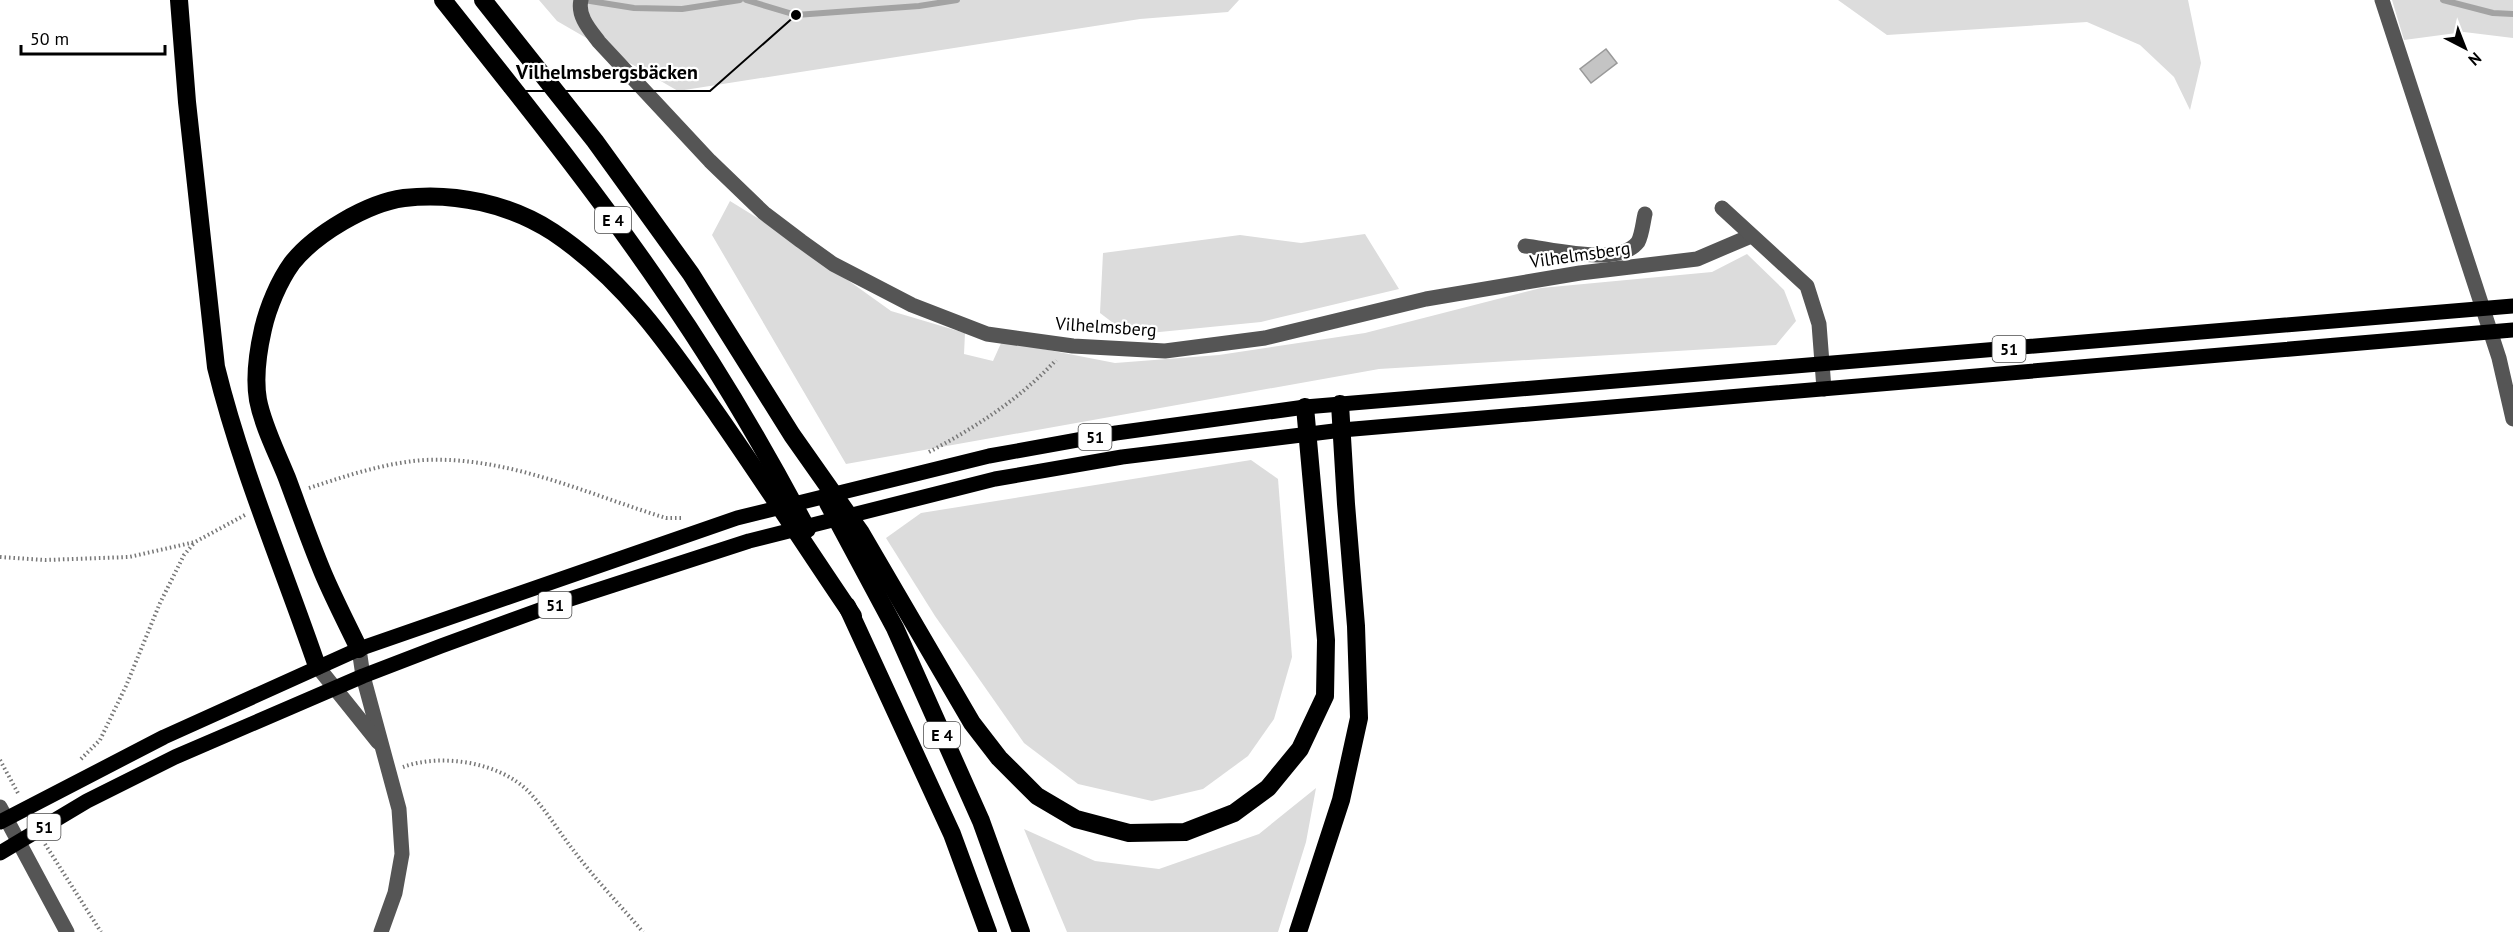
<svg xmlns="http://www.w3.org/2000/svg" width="2513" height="932" viewBox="0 0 2513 932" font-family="'PT Sans',sans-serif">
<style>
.green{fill:#dcdcdc}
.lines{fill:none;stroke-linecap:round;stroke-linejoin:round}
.stream{stroke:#a3a3a3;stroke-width:6}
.building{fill:#c4c4c4;stroke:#999;stroke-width:1.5}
.path{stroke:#777;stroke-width:4;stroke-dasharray:1.5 3;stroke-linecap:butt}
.minor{stroke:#555;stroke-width:15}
.major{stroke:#000;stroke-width:15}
.highway{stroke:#000;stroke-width:18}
.labels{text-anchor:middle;stroke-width:4.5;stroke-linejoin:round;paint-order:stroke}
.shield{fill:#fff;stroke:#4c4c4c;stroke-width:1.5}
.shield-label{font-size:16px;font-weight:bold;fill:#000}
.street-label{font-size:18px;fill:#000;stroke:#fff}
.leader{fill:none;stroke:#000;stroke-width:2}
.callout-dot{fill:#000;stroke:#fff;stroke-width:2}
.callout-label{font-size:20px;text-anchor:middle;font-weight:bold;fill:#000;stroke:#fff;stroke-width:4.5;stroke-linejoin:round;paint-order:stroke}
</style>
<rect width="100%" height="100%" fill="#fff"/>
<g class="green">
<polygon points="539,0 1239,0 1228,12 1140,19 678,91 557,21"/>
<polygon points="1838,0 2188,0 2201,63 2190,110 2174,77 2140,45 2087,22 1887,35"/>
<polygon points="2392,0 2513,0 2513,38 2464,32 2404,40"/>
<polygon points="730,201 782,233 891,311 965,333 964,354 993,361 1002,341 1115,363 1219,355 1365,333 1541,288 1712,272 1747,254 1784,290 1796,321 1776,345 1379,369 846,464 712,235"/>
<polygon points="1365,234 1399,289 1261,322 1129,335 1100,313 1103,253 1240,235 1301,243"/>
<polygon points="1251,460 1278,479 1292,657 1274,719 1248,756 1203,789 1152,801 1078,784 1024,743 935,616 886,538 921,513"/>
<polygon points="1316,788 1306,842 1278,932 1067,932 1024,829 1095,861 1159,869 1259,834"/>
</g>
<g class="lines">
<g class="stream">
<polyline points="584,0 634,8 682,9 740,0"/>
<polyline points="746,0 796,15 919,6 957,0"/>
<polyline points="2443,0 2493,13 2513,14"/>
</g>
</g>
<polygon class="building" points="1606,49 1617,63 1591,83 1580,69"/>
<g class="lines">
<g class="path">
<path d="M929 452C976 427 1020 399 1056 360"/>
<path d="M309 488C346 476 384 463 424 460 508 456 587 494 666 518H682"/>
<polyline points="0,557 45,560 129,557 195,542 245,515"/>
<polyline points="81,759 100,740 126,686 160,603 184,555 195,542"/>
<polyline points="0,760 19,795"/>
<path d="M403 767C441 753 500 762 529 792 546 810 559 832 574 851 595 879 620 905 643 932"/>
<polyline points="45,844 101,932"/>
</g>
<g class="minor">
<path d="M581 0C577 16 590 30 599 42L710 161 764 213 801 241 833 264 912 305 987 334 1073 346 1165 351 1265 338 1426 299 1580 273 1697 259 1751 236"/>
<polyline points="2382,0 2499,358 2513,419"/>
<polyline points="1722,208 1807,286 1819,324 1824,389"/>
<path d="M1525 246C1552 249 1619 267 1638 242 1642 235 1643 222 1645 214"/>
<polyline points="359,649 363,676 399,809 402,854 395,893 381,932"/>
<polyline points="317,666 378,742"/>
<polyline points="0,807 67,932"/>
</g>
<g class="major">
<polyline points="0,822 164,737 359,649 737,518 989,456 1116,433 1305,407 2513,306"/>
<polyline points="0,853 87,801 175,757 363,676 441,646 567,600 749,541 995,479 1122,457 1342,430 2513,330"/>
</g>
<g class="highway">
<path d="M179 0 187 102 216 367C241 469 283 567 317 666"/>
<path d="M443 0C519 96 597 192 666 294 718 369 764 448 807 529"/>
<polyline points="483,0 595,141 691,274 792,435 861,533 972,723 999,758 1037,796 1076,819 1129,833 1185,832 1234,813 1268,788 1300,749 1325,696 1326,640 1305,407"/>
<polyline points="828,503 895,628 981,821 1021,932"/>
<polyline points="847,606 952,834 988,932"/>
<path d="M359 649C347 624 334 599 323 573 310 542 299 510 287 478 277 453 263 426 258 400 254 377 258 351 263 329 268 307 279 281 292 263 315 234 367 203 404 198 455 192 510 204 553 232 625 280 671 348 719 417 765 483 808 550 853 616"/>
<polyline points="1298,932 1341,800 1359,718 1356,626 1346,504 1340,404"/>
</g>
</g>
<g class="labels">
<g class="shield">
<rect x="595" y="207" width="36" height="26" rx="4.5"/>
<rect x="1992.5" y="336" width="33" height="26" rx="4.5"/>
<rect x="1078.5" y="424" width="33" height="26" rx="4.5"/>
<rect x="538.5" y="592" width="33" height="26" rx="4.5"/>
<rect x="924" y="722" width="36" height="26" rx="4.5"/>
<rect x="27.5" y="814" width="33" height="26" rx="4.5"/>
</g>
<g class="shield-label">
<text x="613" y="226">E 4</text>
<text x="2009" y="355">51</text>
<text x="1095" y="443">51</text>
<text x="555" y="611">51</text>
<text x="942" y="741">E 4</text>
<text x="44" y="833">51</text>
</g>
<g class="street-label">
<text transform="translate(1580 255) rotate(-8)" y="6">Vilhelmsberg</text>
<text transform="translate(1106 327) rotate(4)" y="6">Vilhelmsberg</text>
</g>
</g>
<path class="leader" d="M796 15L710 91H504"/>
<circle class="callout-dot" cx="796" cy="15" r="6"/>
<g class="callout-label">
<text x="607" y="79">Vilhelmsbergsbäcken</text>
</g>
<g transform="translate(2465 48) rotate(138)" stroke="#ffffff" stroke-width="4.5" paint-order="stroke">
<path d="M0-4.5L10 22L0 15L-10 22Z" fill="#000000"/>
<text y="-9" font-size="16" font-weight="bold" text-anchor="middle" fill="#000000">N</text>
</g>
<path d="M21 45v9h144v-9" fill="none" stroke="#000000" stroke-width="3"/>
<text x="30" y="45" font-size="18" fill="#000000" stroke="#ffffff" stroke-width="4.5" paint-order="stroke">50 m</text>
</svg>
